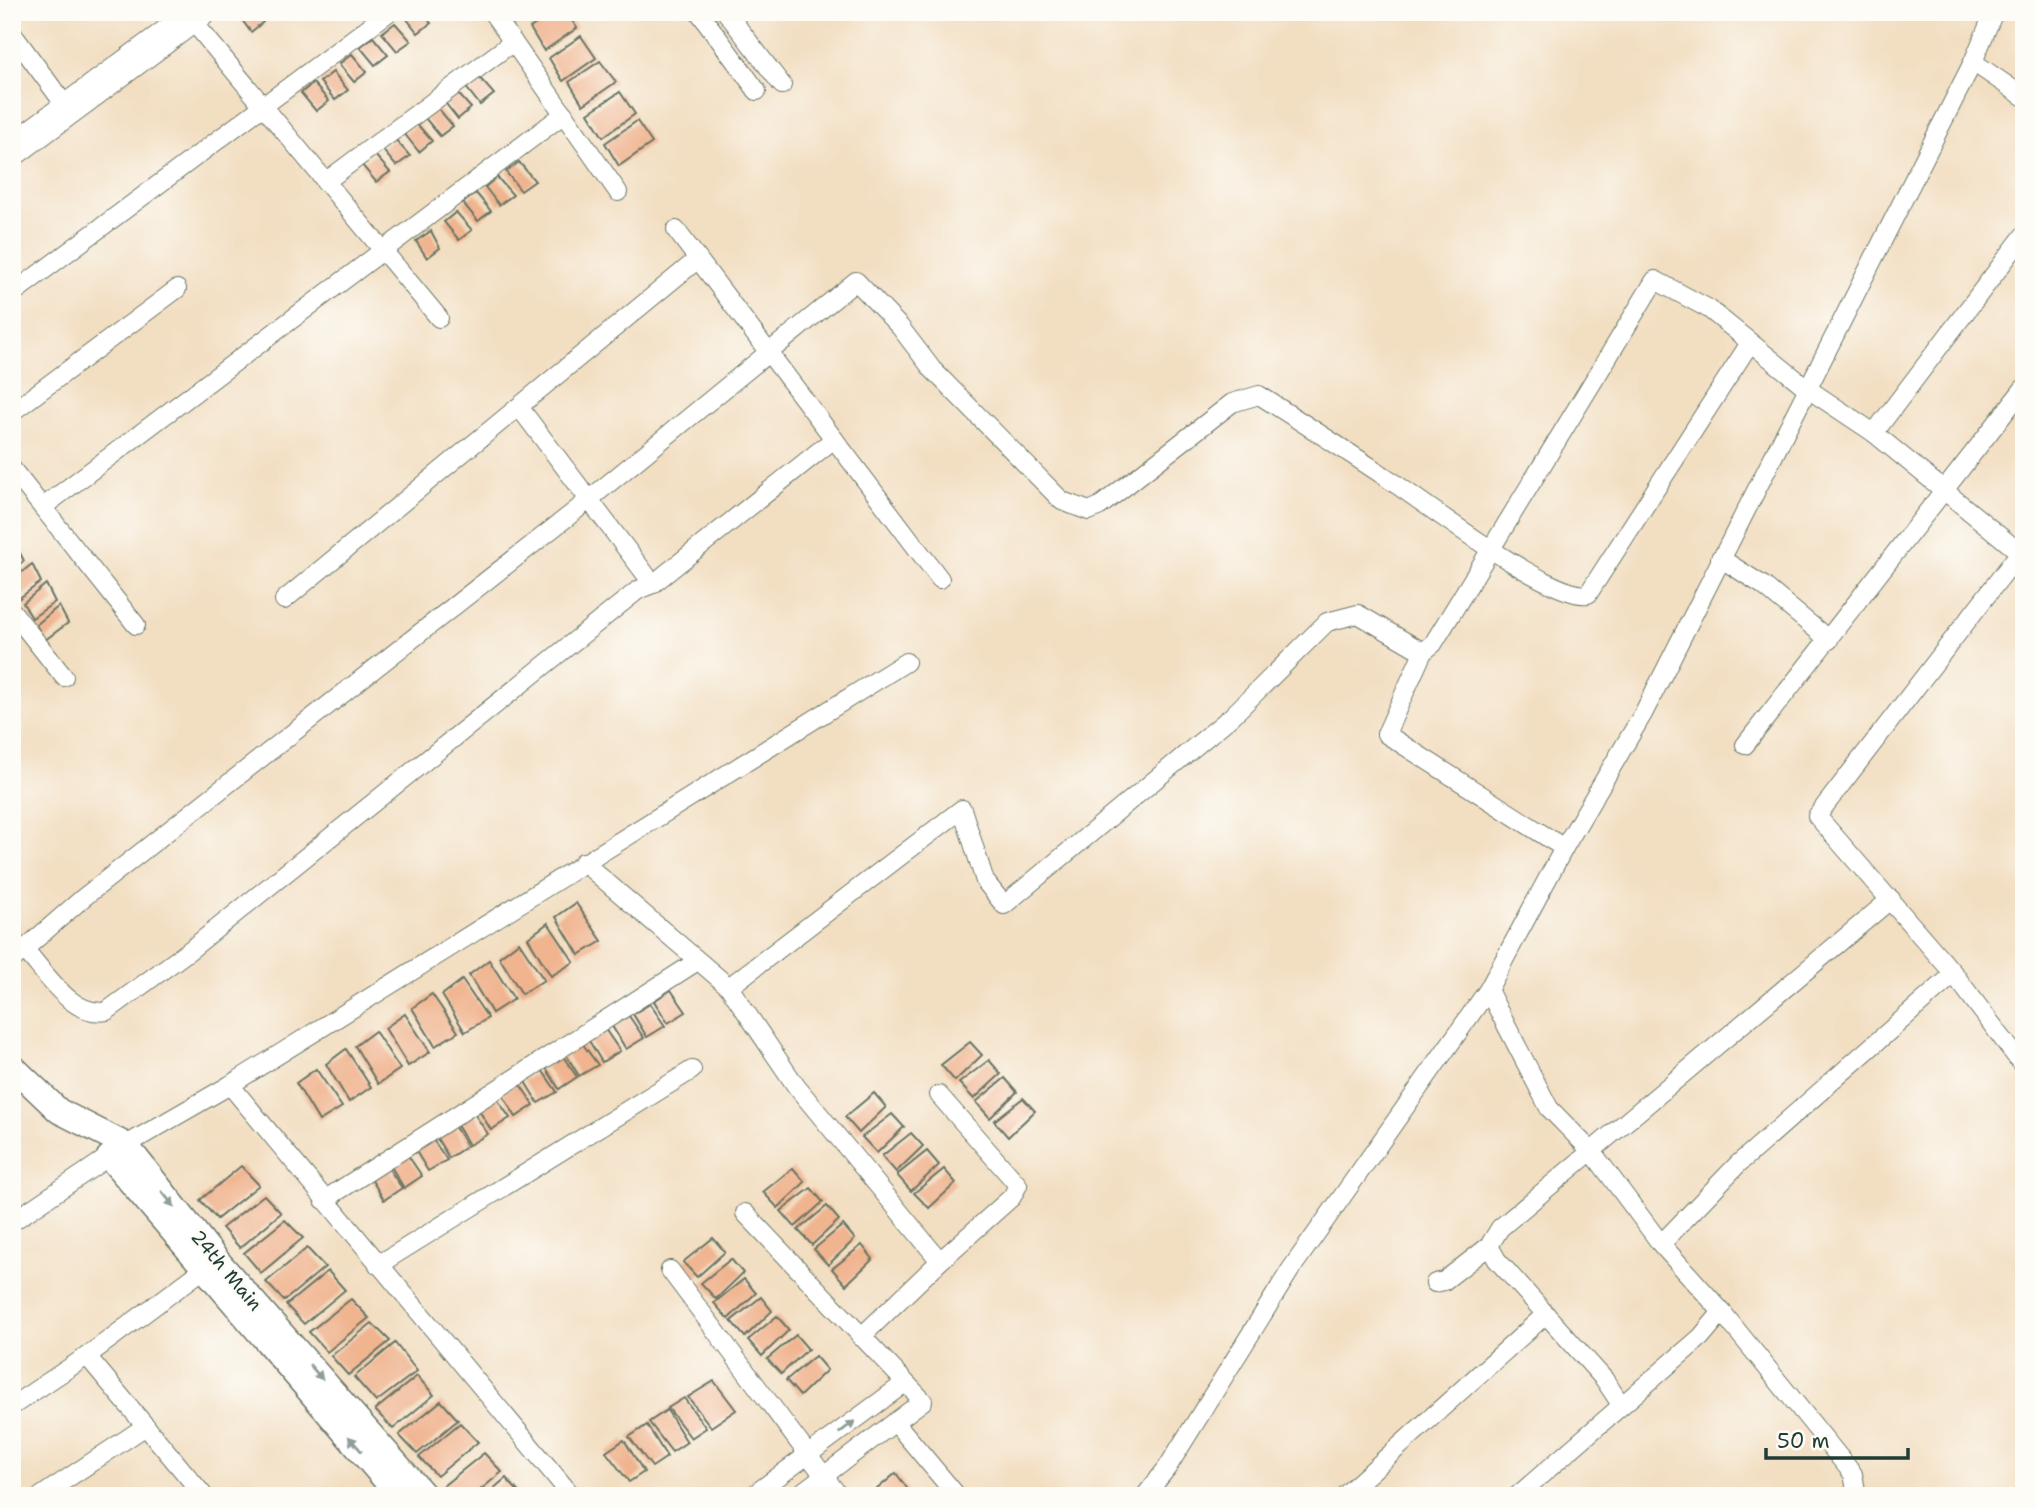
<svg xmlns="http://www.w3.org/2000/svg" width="2036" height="1508" viewBox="0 0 2036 1508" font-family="'Shantell Sans',sans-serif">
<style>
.building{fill:#f0b48f}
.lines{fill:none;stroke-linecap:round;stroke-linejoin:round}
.street-casing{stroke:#697565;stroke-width:20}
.secondary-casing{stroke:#697565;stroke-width:27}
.street{stroke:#fff;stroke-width:18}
.secondary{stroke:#fff;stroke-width:24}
.oneway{fill:#8f9e9a}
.labels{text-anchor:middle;stroke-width:6;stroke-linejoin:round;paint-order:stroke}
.street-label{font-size:19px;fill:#1f3d34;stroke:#fdfcf7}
</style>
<rect width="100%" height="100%" fill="#fdfcf7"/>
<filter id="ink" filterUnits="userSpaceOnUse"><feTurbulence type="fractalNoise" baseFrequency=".0143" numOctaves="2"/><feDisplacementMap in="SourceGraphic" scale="14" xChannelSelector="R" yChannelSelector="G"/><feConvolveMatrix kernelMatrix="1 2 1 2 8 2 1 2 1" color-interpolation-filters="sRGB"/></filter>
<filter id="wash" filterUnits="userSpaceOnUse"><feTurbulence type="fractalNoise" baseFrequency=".00686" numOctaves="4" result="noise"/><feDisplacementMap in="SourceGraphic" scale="28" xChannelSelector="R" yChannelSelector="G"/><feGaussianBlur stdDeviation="1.57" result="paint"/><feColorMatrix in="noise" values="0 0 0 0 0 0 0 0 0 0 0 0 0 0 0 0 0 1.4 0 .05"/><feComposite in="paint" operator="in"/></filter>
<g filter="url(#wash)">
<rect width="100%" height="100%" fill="#f2dec1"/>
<g id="blocks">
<g class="building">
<polygon points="236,12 256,12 263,22 251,32"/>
<polygon points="406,12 422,12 431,23 418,33 403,14"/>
<polygon points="521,12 543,12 527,23"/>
<polygon points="554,12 566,12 577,28 544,51 530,28"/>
<polygon points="395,23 411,41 397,51 382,33"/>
<polygon points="581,36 596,58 563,81 549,58"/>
<polygon points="373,37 388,55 375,65 360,47"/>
<polygon points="352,54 367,72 354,82 339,64"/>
<polygon points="600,61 616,82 583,105 569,82"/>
<polygon points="333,72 348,90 335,100 320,82"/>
<polygon points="478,76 494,94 480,105 465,86"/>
<polygon points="313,83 329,101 316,111 301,93"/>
<polygon points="455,90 471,108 458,119 443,100"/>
<polygon points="620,92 635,114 603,137 588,113"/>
<polygon points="438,108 453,126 440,136 425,118"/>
<polygon points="637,121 652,143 619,166 605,143"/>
<polygon points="417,124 432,141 419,152 404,133"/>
<polygon points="394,138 410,156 396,166 381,148"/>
<polygon points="374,154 390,172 376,182 361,164"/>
<polygon points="519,162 535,181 521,191 506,172"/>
<polygon points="497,177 513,195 499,205 485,187"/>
<polygon points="476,193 491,211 478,221 463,203"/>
<polygon points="456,212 472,230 459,240 444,222"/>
<polygon points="431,231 440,248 427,258 416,241"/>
<polygon points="15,543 24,561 12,569 12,545"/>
<polygon points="32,564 41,582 18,599 12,590 12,580"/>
<polygon points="46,584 55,602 32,618 23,603"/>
<polygon points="59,606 68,623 45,640 36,625"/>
<polygon points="576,903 602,941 579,955 556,917"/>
<polygon points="548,923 574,962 551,976 528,938"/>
<polygon points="519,942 544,980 522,994 499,957"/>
<polygon points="489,960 514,999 492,1013 469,975"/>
<polygon points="462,980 488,1018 465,1032 442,995"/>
<polygon points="671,990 686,1012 668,1023 654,1001"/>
<polygon points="432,994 458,1032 435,1046 412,1008"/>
<polygon points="650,1004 665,1026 647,1037 633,1014"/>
<polygon points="405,1014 430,1052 408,1066 385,1028"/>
<polygon points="629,1016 644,1038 626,1049 612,1026"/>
<polygon points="605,1029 620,1051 602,1062 588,1039"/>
<polygon points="375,1031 400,1069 378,1084 355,1046"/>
<polygon points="970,1042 982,1055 955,1081 941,1065"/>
<polygon points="582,1043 598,1065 579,1076 565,1053"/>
<polygon points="346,1049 371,1087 349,1102 326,1064"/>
<polygon points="562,1055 577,1077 559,1089 545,1066"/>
<polygon points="989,1060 1001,1074 974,1099 959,1083"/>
<polygon points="316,1069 342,1107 319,1121 296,1083"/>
<polygon points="542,1070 557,1092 538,1103 524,1080"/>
<polygon points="1005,1078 1017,1092 990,1118 976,1102"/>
<polygon points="519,1083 534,1105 516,1117 502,1094"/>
<polygon points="874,1093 886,1107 859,1133 845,1117"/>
<polygon points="495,1096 510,1118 491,1130 477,1107"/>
<polygon points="1023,1098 1035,1111 1008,1137 994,1121"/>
<polygon points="473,1112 488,1134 469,1145 455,1122"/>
<polygon points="892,1114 904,1127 877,1153 862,1137"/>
<polygon points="453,1124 467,1146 449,1158 435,1135"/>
<polygon points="911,1133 923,1146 896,1172 882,1156"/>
<polygon points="431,1137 447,1160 428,1171 414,1148"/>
<polygon points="927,1151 939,1165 911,1191 897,1175"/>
<polygon points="407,1154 422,1176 404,1188 390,1165"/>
<polygon points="241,1166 259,1185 217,1219 200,1200"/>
<polygon points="387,1166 402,1188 384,1200 370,1177"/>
<polygon points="793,1168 805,1182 778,1208 763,1192"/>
<polygon points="944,1169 956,1183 929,1208 914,1193"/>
<polygon points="811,1188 823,1202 795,1227 781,1211"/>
<polygon points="264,1195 281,1213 240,1248 222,1228"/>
<polygon points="827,1206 839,1220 812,1245 798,1230"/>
<polygon points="285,1220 303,1238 261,1273 244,1253"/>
<polygon points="843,1225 855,1239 828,1265 814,1249"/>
<polygon points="713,1238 725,1252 697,1277 683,1262"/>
<polygon points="862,1245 873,1259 846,1285 832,1269"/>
<polygon points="307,1248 325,1267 284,1301 266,1282"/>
<polygon points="731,1259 743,1273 716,1299 701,1283"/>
<polygon points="328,1271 345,1290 304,1324 286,1305"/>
<polygon points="744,1279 756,1293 728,1319 714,1303"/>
<polygon points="761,1297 772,1311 745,1337 731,1321"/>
<polygon points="351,1299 369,1318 327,1352 309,1332"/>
<polygon points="777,1316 789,1330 762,1356 748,1340"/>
<polygon points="372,1323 390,1341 348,1375 331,1356"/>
<polygon points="796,1335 808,1349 781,1374 767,1359"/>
<polygon points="395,1343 417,1371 376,1402 354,1377"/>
<polygon points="815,1356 827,1370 800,1396 786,1380"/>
<polygon points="417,1376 434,1395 393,1429 375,1410"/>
<polygon points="714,1381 736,1410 711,1427 688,1397"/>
<polygon points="684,1398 706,1428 691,1438 668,1408"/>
<polygon points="441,1401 458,1420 417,1454 399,1435"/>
<polygon points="667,1410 687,1442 672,1452 649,1422"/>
<polygon points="460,1423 478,1442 437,1476 419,1457"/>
<polygon points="647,1425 667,1457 652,1467 629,1437"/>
<polygon points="624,1440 644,1472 629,1482 606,1452"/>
<polygon points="484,1453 502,1472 473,1496 451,1496 443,1486"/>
<polygon points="896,1473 909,1491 903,1496 869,1496"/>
<polygon points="506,1478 522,1496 485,1496"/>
</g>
</g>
</g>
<g filter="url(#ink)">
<use href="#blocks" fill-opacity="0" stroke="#697565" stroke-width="2"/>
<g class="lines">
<defs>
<g id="street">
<polyline points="492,12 618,192"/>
<polyline points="699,12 757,91"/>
<polyline points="726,12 782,85"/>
<polyline points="186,13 439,318"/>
<polyline points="12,33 70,112"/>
<polyline points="1973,62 2024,97"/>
<polyline points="12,142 188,12"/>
<polyline points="12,159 210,12"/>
<polyline points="325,182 513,42"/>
<polyline points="676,230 940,579"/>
<polyline points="12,294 389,12"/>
<polyline points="519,407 653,584"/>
<polyline points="12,412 177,289"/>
<polyline points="1874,433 2024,235"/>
<polyline points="12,469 136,625"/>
<polyline points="43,507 564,114"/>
<polyline points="2024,547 1817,816 1954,974 2024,1067"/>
<polyline points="1720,558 1764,586 1829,640"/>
<polyline points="284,600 698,259"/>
<polyline points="12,611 64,677"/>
<polyline points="1745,745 2024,388"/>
<polyline points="1564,848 1386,734 1423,652 1433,644 1655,280 1709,309 1808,389 1874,433 2024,556"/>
<polyline points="583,862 729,987 796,1086 940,1261"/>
<path d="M25 950C47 974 72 1018 107 1011L190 950 638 590 653 584 834 439"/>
<path d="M12 960 83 898 575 511 856 281 900 327 932 369 1062 501 1089 511 1100 506 1232 403 1259 395C1303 423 1347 451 1390 480 1423 502 1555 602 1588 594L1750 343"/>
<polyline points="729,987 962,809 985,881 1004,905 1232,716 1327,622 1358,614 1423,652"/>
<polyline points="1488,990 1549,1108 1593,1153 1661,1244"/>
<polyline points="230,1085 572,1496"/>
<polyline points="324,1200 696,962"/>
<polyline points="745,1213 923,1401 797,1496"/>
<polyline points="12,1222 126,1145 230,1085 906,662"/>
<polyline points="1489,1246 1497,1260 1604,1379 1620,1403"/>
<polyline points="378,1265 692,1070"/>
<polyline points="670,1270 839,1496"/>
<polyline points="1435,1283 1444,1281 1489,1246 1500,1228 1891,899"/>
<polyline points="861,1337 940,1261 1012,1197 1018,1185 939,1095"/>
<polyline points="87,1356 204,1496"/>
<polyline points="12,1406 87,1356 212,1263"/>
<polyline points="895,1422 957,1496"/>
<polyline points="41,1496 146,1426"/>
<polyline points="752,1496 905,1383"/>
<polyline points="1145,1496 1167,1468 1291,1269 1488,990 1564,848 1643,714 1973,62 1994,12"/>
<polyline points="1344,1496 1546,1314"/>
<polyline points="1517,1496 1701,1337 1722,1312"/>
<polyline points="1857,1496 1853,1474 1722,1312 1661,1244 1738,1164 1954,974"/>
</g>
<g id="secondary">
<polyline points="12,1066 59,1111 126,1145 217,1260 425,1496"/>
<polyline points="109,1157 399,1496"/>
</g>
</defs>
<use href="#street" class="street-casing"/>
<use href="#secondary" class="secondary-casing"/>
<use href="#street" class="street"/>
<use href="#secondary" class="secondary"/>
</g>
<defs><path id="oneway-solid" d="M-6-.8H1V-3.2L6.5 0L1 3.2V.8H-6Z" transform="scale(1.75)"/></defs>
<g class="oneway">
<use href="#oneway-solid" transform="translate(168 1199) rotate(51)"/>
<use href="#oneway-solid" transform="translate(316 1372) rotate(49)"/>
<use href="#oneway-solid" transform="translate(847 1427) rotate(-37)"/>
<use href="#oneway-solid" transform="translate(355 1444) rotate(-131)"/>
</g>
</g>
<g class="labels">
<g class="street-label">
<text transform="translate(227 1270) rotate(50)" y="7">24th Main</text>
</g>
</g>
<rect width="2036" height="1508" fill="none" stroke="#fdfcf7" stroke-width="42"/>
<path d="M1766 1448v10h142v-10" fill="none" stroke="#1f3d34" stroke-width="3.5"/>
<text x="1777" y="1448" font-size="21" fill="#1f3d34" stroke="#fdfcf7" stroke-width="5" paint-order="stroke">50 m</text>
</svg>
